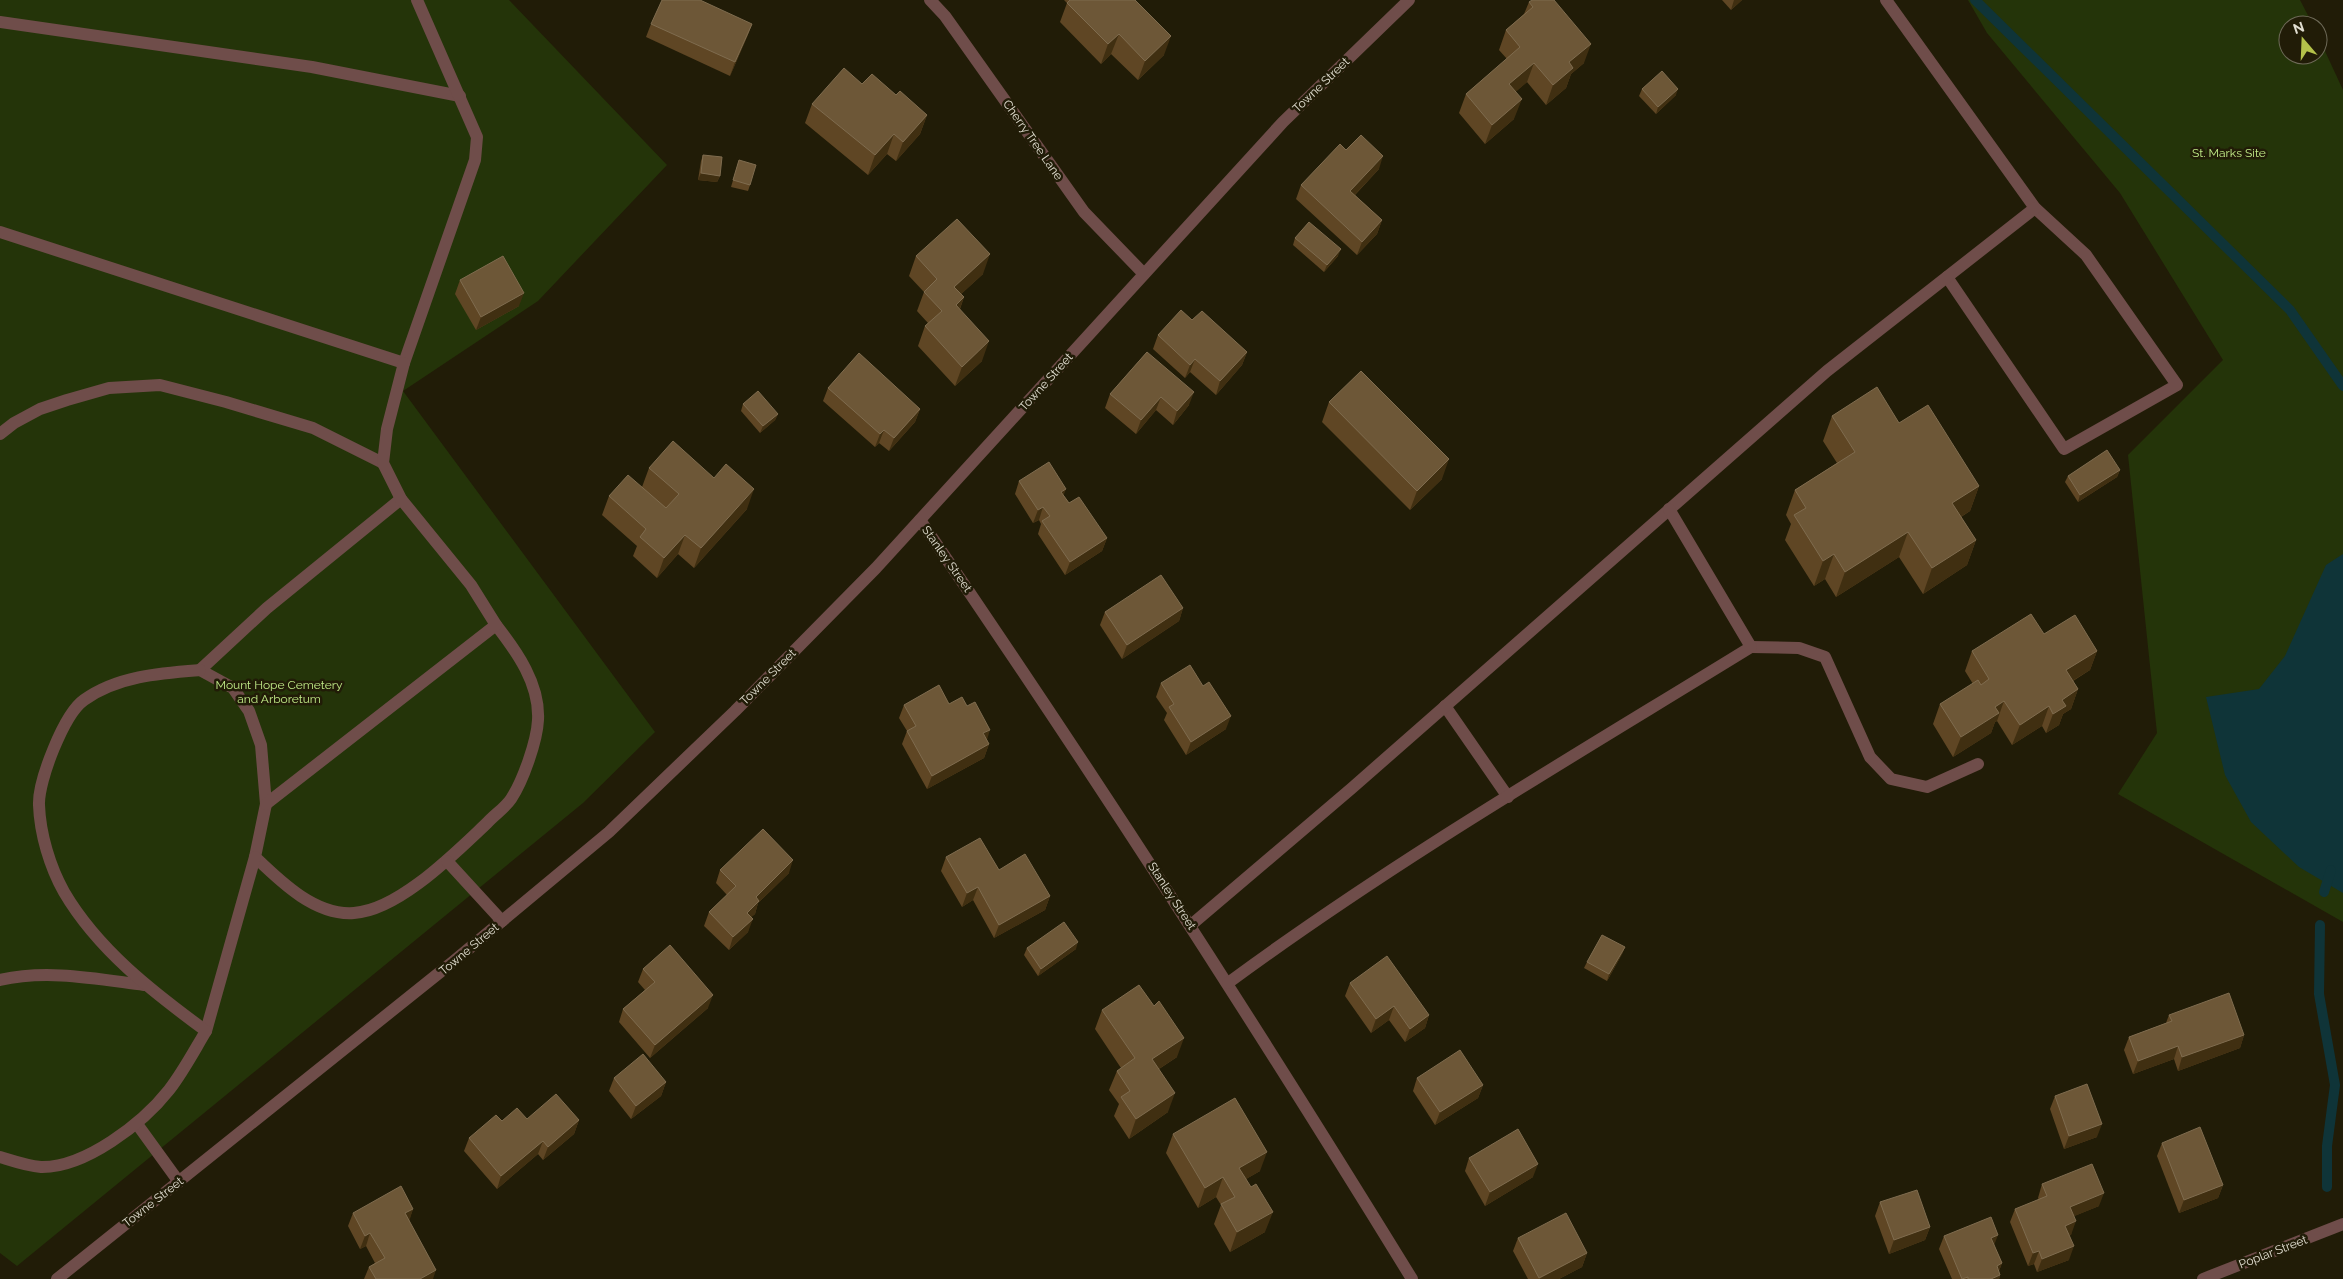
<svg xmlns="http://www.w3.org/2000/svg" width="2343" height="1279" viewBox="0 0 2343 1279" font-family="Raleway,sans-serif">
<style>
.green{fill:#243409}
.water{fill:#0f3438}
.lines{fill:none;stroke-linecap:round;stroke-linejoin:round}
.stream{stroke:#0f3438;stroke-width:10}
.minor{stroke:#6f4d4a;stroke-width:12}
.wall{fill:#5f4624}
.shaded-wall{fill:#402f11}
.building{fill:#6d5737;stroke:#7f6c4f}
.labels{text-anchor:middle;stroke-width:5;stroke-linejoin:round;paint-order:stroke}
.street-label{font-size:12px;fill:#e1ded1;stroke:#211c07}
.park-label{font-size:12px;fill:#c1eb88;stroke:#211c07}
</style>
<rect width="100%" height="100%" fill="#211c07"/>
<g class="green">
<polygon points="0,0 509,0 667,165 538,301 403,391 655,732 583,803 17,1266 0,1253"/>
<polygon points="1968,0 2300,0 2313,25 2288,25 2288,55 2318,55 2318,36 2343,90 2343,922 2118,794 2157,733 2128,455 2223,360 2120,193 1987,33"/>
</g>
<polygon class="water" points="2343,554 2343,893 2299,867 2251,822 2225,775 2206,697 2259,689 2285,656 2326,565"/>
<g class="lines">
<g class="stream">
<polyline points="1975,0 2290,310 2343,386"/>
<polyline points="2324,892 2331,870"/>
<polyline points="2320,925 2319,994 2335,1085 2327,1146 2327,1187"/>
</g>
<g class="minor">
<polyline points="930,0 945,16 1084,212 1144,274"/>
<polyline points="1886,0 2035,208 2086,255 2177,385 2064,449 1947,277"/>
<polyline points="0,22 312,67 460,96"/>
<polyline points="0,232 404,363 475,160 477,137 417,0"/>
<polyline points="0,434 14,423 40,409 67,400 109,388 160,385 226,402 313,428 383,463"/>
<path d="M401 499 267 608 200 670 233 688 249 711 261 745 266 804 255 857C280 881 315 916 354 913 399 910 455 853 487 823 494 815 505 808 511 799 523 781 537 741 538 720 540 684 517 652 496 625"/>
<path d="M920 520C1091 769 1254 1022 1412 1279"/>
<polyline points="1751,647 1799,648 1825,657 1870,757 1891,779 1927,787 1978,764"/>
<polyline points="1445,706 1508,797"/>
<polyline points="266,804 496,625 471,585 401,499 383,463 387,429 404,363"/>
<polyline points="447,861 502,921"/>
<polyline points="1191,925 1352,788 1827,371 2035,208"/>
<path d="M0 980C47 969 97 979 144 985"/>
<path d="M1228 983C1395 860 1574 756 1751 647L1669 509"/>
<polyline points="206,1031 255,857"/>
<polyline points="137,1124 179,1182"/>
<path d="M0 1157C13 1161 27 1166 41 1167 85 1168 143 1123 169 1090 183 1072 194 1051 206 1031 153 992 98 950 64 892 50 867 40 834 39 805 38 781 64 714 84 700 117 676 161 673 200 670"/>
<polyline points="57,1279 454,961 609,832 735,711 876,568 1283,122 1409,0"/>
<polyline points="2203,1279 2343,1224"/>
</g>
</g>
<g class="wall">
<polygon points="1064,0 1135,0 1164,55 1138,80 1111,54 1101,64 1060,22 1067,3"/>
<polygon points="1722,0 1742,0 1731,10"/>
<polygon points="1529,2 1584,63 1571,74 1566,88 1546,105 1527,82 1515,92 1514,119 1485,144 1459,113 1466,94 1507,59 1499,50 1506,30 1524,14"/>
<polygon points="651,24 752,24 747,37 730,76 646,37"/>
<polygon points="862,84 896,95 927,115 920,134 896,161 887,154 868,175 805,123 812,104"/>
<polygon points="1642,89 1676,95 1656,114 1639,96"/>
<polygon points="1346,150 1379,169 1355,195 1382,220 1377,234 1357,255 1296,199 1301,185"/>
<polygon points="703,155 720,176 717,182 698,180 701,161"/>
<polygon points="739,160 750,185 748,191 731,187"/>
<polygon points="1295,238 1338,256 1324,272 1293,245"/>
<polygon points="916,256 983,274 961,294 964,297 960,309 982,361 955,386 918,346 925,326 928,323 917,311 924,292 909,276"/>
<polygon points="460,280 519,306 476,330 455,294"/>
<polygon points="1192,320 1247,352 1242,365 1216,395 1190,372 1185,378 1153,349 1158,335"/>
<polygon points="1147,352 1189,405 1173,425 1156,410 1136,434 1105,408 1110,394"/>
<polygon points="828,388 920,409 915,422 889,451 879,443 875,447 823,401"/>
<polygon points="1329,402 1442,479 1410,510 1322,422"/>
<polygon points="743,404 778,414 775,420 760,433 741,411"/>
<polygon points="1832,416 1899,423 1979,486 1970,511 1961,517 1976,540 1967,565 1923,594 1899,557 1836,597 1825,579 1814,586 1785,540 1791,524 1786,515 1795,490 1837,463 1823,441"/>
<polygon points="649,468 747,509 694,568 678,554 657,578 633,556 637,546 602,515 609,496 642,487"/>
<polygon points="2120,470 2117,477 2078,502 2065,482 2068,476"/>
<polygon points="1019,481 1064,496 1069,503 1107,538 1102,551 1065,575 1038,534 1041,524 1039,520 1033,523 1015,494"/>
<polygon points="1183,608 1179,621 1122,659 1100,625 1105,612"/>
<polygon points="2044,634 2097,651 2090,670 2073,681 2078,689 2071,709 2063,714 2059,725 2046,733 2042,726 2012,745 1997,721 1995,722 1991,733 1953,757 1933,724 1940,704 1973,684 1965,671 1972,651"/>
<polygon points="1161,683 1226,729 1186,755 1164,720 1167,713 1156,697"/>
<polygon points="904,705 987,740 989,744 984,758 927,789 902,744 907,731 899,718"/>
<polygon points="946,857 999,870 1050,896 1045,910 994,938 973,900 962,907 941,871"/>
<polygon points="720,870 789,873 758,903 755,914 751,917 748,932 729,950 704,926 709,912 727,895 716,883"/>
<polygon points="1625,947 1622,954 1607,981 1584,968 1587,962"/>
<polygon points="1027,948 1076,949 1038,976 1024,955"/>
<polygon points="643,969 708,1008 650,1058 619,1022 623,1009 645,990 638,982"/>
<polygon points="1350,983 1429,1015 1425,1028 1405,1042 1389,1020 1371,1033 1345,996"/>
<polygon points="1102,1010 1177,1057 1159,1069 1168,1112 1129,1139 1114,1116 1119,1104 1109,1090 1117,1071 1121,1068 1095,1029"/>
<polygon points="2169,1015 2244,1035 2240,1048 2178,1071 2174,1059 2133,1074 2124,1050 2129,1037 2166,1023"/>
<polygon points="614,1078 666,1082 661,1096 631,1119 609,1091"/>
<polygon points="1417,1078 1483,1085 1478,1098 1435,1125 1413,1091"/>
<polygon points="2055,1096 2097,1137 2064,1149 2050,1109"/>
<polygon points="527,1119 579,1120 574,1134 543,1160 538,1154 497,1189 464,1151 469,1138 502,1121"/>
<polygon points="1173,1134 1260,1171 1246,1179 1265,1232 1230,1252 1214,1224 1221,1205 1216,1197 1198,1208 1166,1153"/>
<polygon points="2162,1143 2223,1185 2218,1198 2179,1213 2157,1156"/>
<polygon points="1469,1158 1533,1177 1485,1206 1465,1171"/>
<polygon points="2042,1184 2099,1206 2074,1216 2071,1235 2069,1235 2069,1260 2037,1272 2034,1264 2028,1266 2010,1222 2015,1209 2039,1200 2038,1198"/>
<polygon points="1880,1202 1930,1227 1925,1240 1889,1254 1875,1216"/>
<polygon points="413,1209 409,1220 433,1279 364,1279 369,1267 375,1263 366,1246 360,1249 348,1226 353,1213"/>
<polygon points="1944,1236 1994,1245 2002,1263 1999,1271 2000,1275 1999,1279 1952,1279 1939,1249"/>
<polygon points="1518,1238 1587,1253 1582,1267 1559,1279 1528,1279 1513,1251"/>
</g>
<g class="shaded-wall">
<polygon points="1734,0 1742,0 1731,10"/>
<polygon points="752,24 747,37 730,76 735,62"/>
<polygon points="1119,34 1111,54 1101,64 1108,44"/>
<polygon points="1171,36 1164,55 1138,80 1145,61"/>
<polygon points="1591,44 1584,63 1571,74 1566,88 1546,105 1553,85 1569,62"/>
<polygon points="1534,63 1527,82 1502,104 1509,84"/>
<polygon points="1678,89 1676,95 1656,114 1658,107"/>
<polygon points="1522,99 1514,119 1485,144 1492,125"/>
<polygon points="927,115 920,134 896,161 903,142"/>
<polygon points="894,134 887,154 868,175 875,155"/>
<polygon points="1383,156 1379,169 1346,204 1350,191"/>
<polygon points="701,173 720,176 717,182 698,180"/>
<polygon points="1382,220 1377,234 1357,255 1362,242"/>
<polygon points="1341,249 1338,256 1324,272 1327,265"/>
<polygon points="990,254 983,274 947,307 954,287"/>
<polygon points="524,293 519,306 476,330 481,317"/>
<polygon points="964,297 957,317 956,305"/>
<polygon points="989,341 982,361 955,386 962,367"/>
<polygon points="1247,352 1242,365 1216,395 1220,381"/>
<polygon points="1195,359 1190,372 1185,378 1190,365"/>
<polygon points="1194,392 1189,405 1173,425 1177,411"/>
<polygon points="1161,397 1156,410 1136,434 1141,420"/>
<polygon points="920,409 915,422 889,451 894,438"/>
<polygon points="778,414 775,420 760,433 763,426"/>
<polygon points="884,430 879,443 875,447 880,434"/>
<polygon points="1449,459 1442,479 1410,510 1417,491"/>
<polygon points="2120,470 2117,477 2078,502 2080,495"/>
<polygon points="1979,486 1970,511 1943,528 1952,503"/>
<polygon points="754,489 747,509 694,568 701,548"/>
<polygon points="1066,489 1061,502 1061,492"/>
<polygon points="1043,507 1039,520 1033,523 1038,510"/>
<polygon points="1908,532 1899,557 1836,597 1845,572"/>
<polygon points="685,535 678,554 657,578 664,558"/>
<polygon points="1107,538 1102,551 1065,575 1070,562"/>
<polygon points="1976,540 1967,565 1923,594 1932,568"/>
<polygon points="1834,554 1825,579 1814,586 1823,561"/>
<polygon points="1183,608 1179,621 1122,659 1127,645"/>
<polygon points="2097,651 2090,670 2059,689 2066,670"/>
<polygon points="2078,689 2071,709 2063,714 2059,725 2046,733 2053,714 2062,700"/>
<polygon points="2004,701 1997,721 1995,722 1991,733 1953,757 1961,737 1995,707"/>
<polygon points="2049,706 2042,726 2012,745 2020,725"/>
<polygon points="1231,716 1226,729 1186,755 1191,742"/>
<polygon points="990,730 986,743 983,733"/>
<polygon points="989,744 984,758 927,789 932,776"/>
<polygon points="793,860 789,873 758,903 755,914 742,926 747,913 756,897"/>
<polygon points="978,887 973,900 962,907 967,893"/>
<polygon points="1050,896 1045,910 994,938 999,925"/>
<polygon points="753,919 748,932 729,950 733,937"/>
<polygon points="1078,942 1076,949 1038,976 1041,969"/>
<polygon points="1625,947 1622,954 1607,981 1609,974"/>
<polygon points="713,995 708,1008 650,1058 655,1045"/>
<polygon points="1394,1006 1389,1020 1371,1033 1376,1019"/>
<polygon points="1429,1015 1425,1028 1405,1042 1410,1029"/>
<polygon points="2244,1035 2240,1048 2178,1071 2182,1057"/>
<polygon points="1184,1038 1177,1057 1145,1078 1152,1059"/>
<polygon points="2178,1046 2174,1059 2133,1074 2138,1061"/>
<polygon points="666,1082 661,1096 631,1119 636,1106"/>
<polygon points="1483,1085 1478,1098 1435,1125 1440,1112"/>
<polygon points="1175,1093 1168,1112 1129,1139 1136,1119"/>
<polygon points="579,1120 574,1134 543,1160 548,1147"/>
<polygon points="2102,1124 2097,1137 2064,1149 2069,1136"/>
<polygon points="543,1141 538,1154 497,1189 501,1176"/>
<polygon points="1267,1152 1260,1171 1232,1187 1239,1168"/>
<polygon points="1538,1164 1533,1177 1485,1206 1490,1192"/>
<polygon points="1223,1177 1216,1197 1198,1208 1205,1188"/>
<polygon points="2223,1185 2218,1198 2179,1213 2184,1200"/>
<polygon points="2104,1193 2099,1206 2065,1220 2070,1207"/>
<polygon points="413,1209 409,1222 405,1213"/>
<polygon points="1273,1212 1265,1232 1230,1252 1237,1232"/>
<polygon points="2076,1221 2071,1235 2060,1239 2065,1226"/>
<polygon points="1930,1227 1925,1240 1889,1254 1894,1240"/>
<polygon points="370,1233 366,1246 360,1249 365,1236"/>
<polygon points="1998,1235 1993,1248 1991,1238"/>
<polygon points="2074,1246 2069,1260 2037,1272 2042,1259"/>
<polygon points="2039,1251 2034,1264 2028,1266 2033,1253"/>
<polygon points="1587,1253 1582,1267 1559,1279 1539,1279"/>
<polygon points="2002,1263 1997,1276 2000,1275 1999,1279 1991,1279 1997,1266"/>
<polygon points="436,1270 433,1279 420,1279"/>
</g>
<g class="building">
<polygon points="662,0 700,0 752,24 735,62 651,24"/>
<polygon points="1070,0 1135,0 1171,36 1145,61 1119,34 1108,44 1067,3"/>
<polygon points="1532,0 1554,0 1591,44 1569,62 1573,68 1553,85 1534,63 1509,84 1522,99 1492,125 1466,94 1520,47 1506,30 1533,7 1529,2"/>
<polygon points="844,68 862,84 872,74 896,95 900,91 927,115 903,142 894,134 875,155 812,104"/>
<polygon points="1662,71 1678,89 1658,107 1642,89"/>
<polygon points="1361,135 1383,156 1350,191 1382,220 1362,242 1301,185 1340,144 1346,150"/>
<polygon points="703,155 722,157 720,176 701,173"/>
<polygon points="739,160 756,165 750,185 733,180"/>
<polygon points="957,219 990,254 954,287 964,297 956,305 989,341 962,367 925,326 942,311 924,292 937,279 916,256"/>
<polygon points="1309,222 1341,249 1327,265 1295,238"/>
<polygon points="503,256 524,293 481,317 460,280"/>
<polygon points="1181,310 1192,320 1202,311 1247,352 1220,381 1195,359 1190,365 1158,335"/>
<polygon points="1147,352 1194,392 1177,411 1161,397 1141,420 1110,394"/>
<polygon points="859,353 920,409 894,438 884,430 880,434 828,388"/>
<polygon points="1361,371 1449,459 1417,491 1329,402"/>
<polygon points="1877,387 1899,423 1928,405 1979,486 1952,503 1976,540 1932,568 1908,532 1845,572 1834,554 1823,561 1794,515 1806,508 1795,490 1855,452 1832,416"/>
<polygon points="758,391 778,414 763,426 743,404"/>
<polygon points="673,441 714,478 726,464 754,489 701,548 685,535 664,558 640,537 646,529 609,496 628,475 666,508 679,494 649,468"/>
<polygon points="2107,450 2120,470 2080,495 2068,476"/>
<polygon points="1049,462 1066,489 1061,492 1069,503 1079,497 1107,538 1070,562 1042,521 1050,516 1043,507 1038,510 1019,481"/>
<polygon points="1161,575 1183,608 1127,645 1105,612"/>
<polygon points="2031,614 2044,634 2075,615 2097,651 2066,670 2078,689 2062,700 2066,706 2053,714 2049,706 2020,725 2004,701 1995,707 1999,713 1961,737 1940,704 1978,680 1981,685 1989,679 1972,651"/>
<polygon points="1190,665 1203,686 1209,682 1231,716 1191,742 1169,707 1174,704 1161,683"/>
<polygon points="939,685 949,704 962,697 967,706 975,702 990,730 983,733 989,744 932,776 907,731 916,726 904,705"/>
<polygon points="763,829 793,860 756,897 759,901 747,913 753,919 733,937 709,912 736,886 720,870"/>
<polygon points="980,838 999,870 1025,854 1050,896 999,925 978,887 967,893 946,857"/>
<polygon points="1064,922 1078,942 1041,969 1027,948"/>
<polygon points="1602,935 1625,947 1609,974 1587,962"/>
<polygon points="670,945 713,995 655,1045 623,1009 655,982 643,969"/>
<polygon points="1387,956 1429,1015 1410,1029 1394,1006 1376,1019 1350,983"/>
<polygon points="1139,985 1154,1006 1159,1001 1184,1038 1152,1059 1175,1093 1136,1119 1121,1097 1130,1091 1117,1071 1135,1058 1102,1010"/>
<polygon points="2229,993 2244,1035 2182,1057 2178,1046 2138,1061 2129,1037 2172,1021 2169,1015"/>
<polygon points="1460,1050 1483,1085 1440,1112 1417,1078"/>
<polygon points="643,1054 666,1082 636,1106 614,1078"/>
<polygon points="2087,1084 2102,1124 2069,1136 2055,1096"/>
<polygon points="556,1094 579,1120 548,1147 543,1141 501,1176 469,1138 496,1115 502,1121 517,1108 527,1119"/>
<polygon points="1235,1098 1267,1152 1239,1168 1251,1187 1256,1184 1273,1212 1237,1232 1221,1204 1235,1197 1223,1177 1205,1188 1173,1134"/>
<polygon points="2200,1127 2223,1185 2184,1200 2162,1143"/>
<polygon points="1518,1129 1538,1164 1490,1192 1469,1158"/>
<polygon points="2092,1164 2104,1193 2070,1207 2076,1221 2065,1226 2074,1246 2042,1259 2039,1251 2033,1253 2015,1209 2047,1196 2042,1184"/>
<polygon points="401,1186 413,1209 405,1213 436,1270 420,1279 376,1279 369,1267 385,1258 370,1233 365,1236 353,1213"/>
<polygon points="1917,1190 1930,1227 1894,1240 1880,1202"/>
<polygon points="1566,1213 1587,1253 1539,1278 1518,1238"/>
<polygon points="1991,1217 1998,1235 1991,1238 2002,1263 1997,1266 2000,1275 1991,1279 1968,1279 1968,1277 1962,1279 1944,1236"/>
</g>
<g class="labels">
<g class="street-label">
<text transform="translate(1321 85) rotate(-44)" y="4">Towne Street</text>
<text transform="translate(1033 140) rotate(55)" y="4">Cherry Tree Lane</text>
<text transform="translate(1046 382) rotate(-48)" y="4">Towne Street</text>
<text transform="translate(947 559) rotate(55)" y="4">Stanley Street</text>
<text transform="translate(768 677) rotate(-45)" y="4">Towne Street</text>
<text transform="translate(1172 896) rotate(57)" y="4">Stanley Street</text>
<text transform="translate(469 949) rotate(-40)" y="4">Towne Street</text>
<text transform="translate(153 1202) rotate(-38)" y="4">Towne Street</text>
<text transform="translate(2273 1252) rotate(-21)" y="4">Poplar Street</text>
</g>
<g class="park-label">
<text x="2229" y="157">St. Marks Site</text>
<text x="279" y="689">Mount Hope Cemetery<tspan x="279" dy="14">and Arboretum</tspan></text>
</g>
</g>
<g transform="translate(2303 40) rotate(341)"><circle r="24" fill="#211c07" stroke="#6e6a58"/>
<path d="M0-4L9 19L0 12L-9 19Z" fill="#b4c24a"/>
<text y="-8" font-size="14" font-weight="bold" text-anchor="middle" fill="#e1ded1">N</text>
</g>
</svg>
